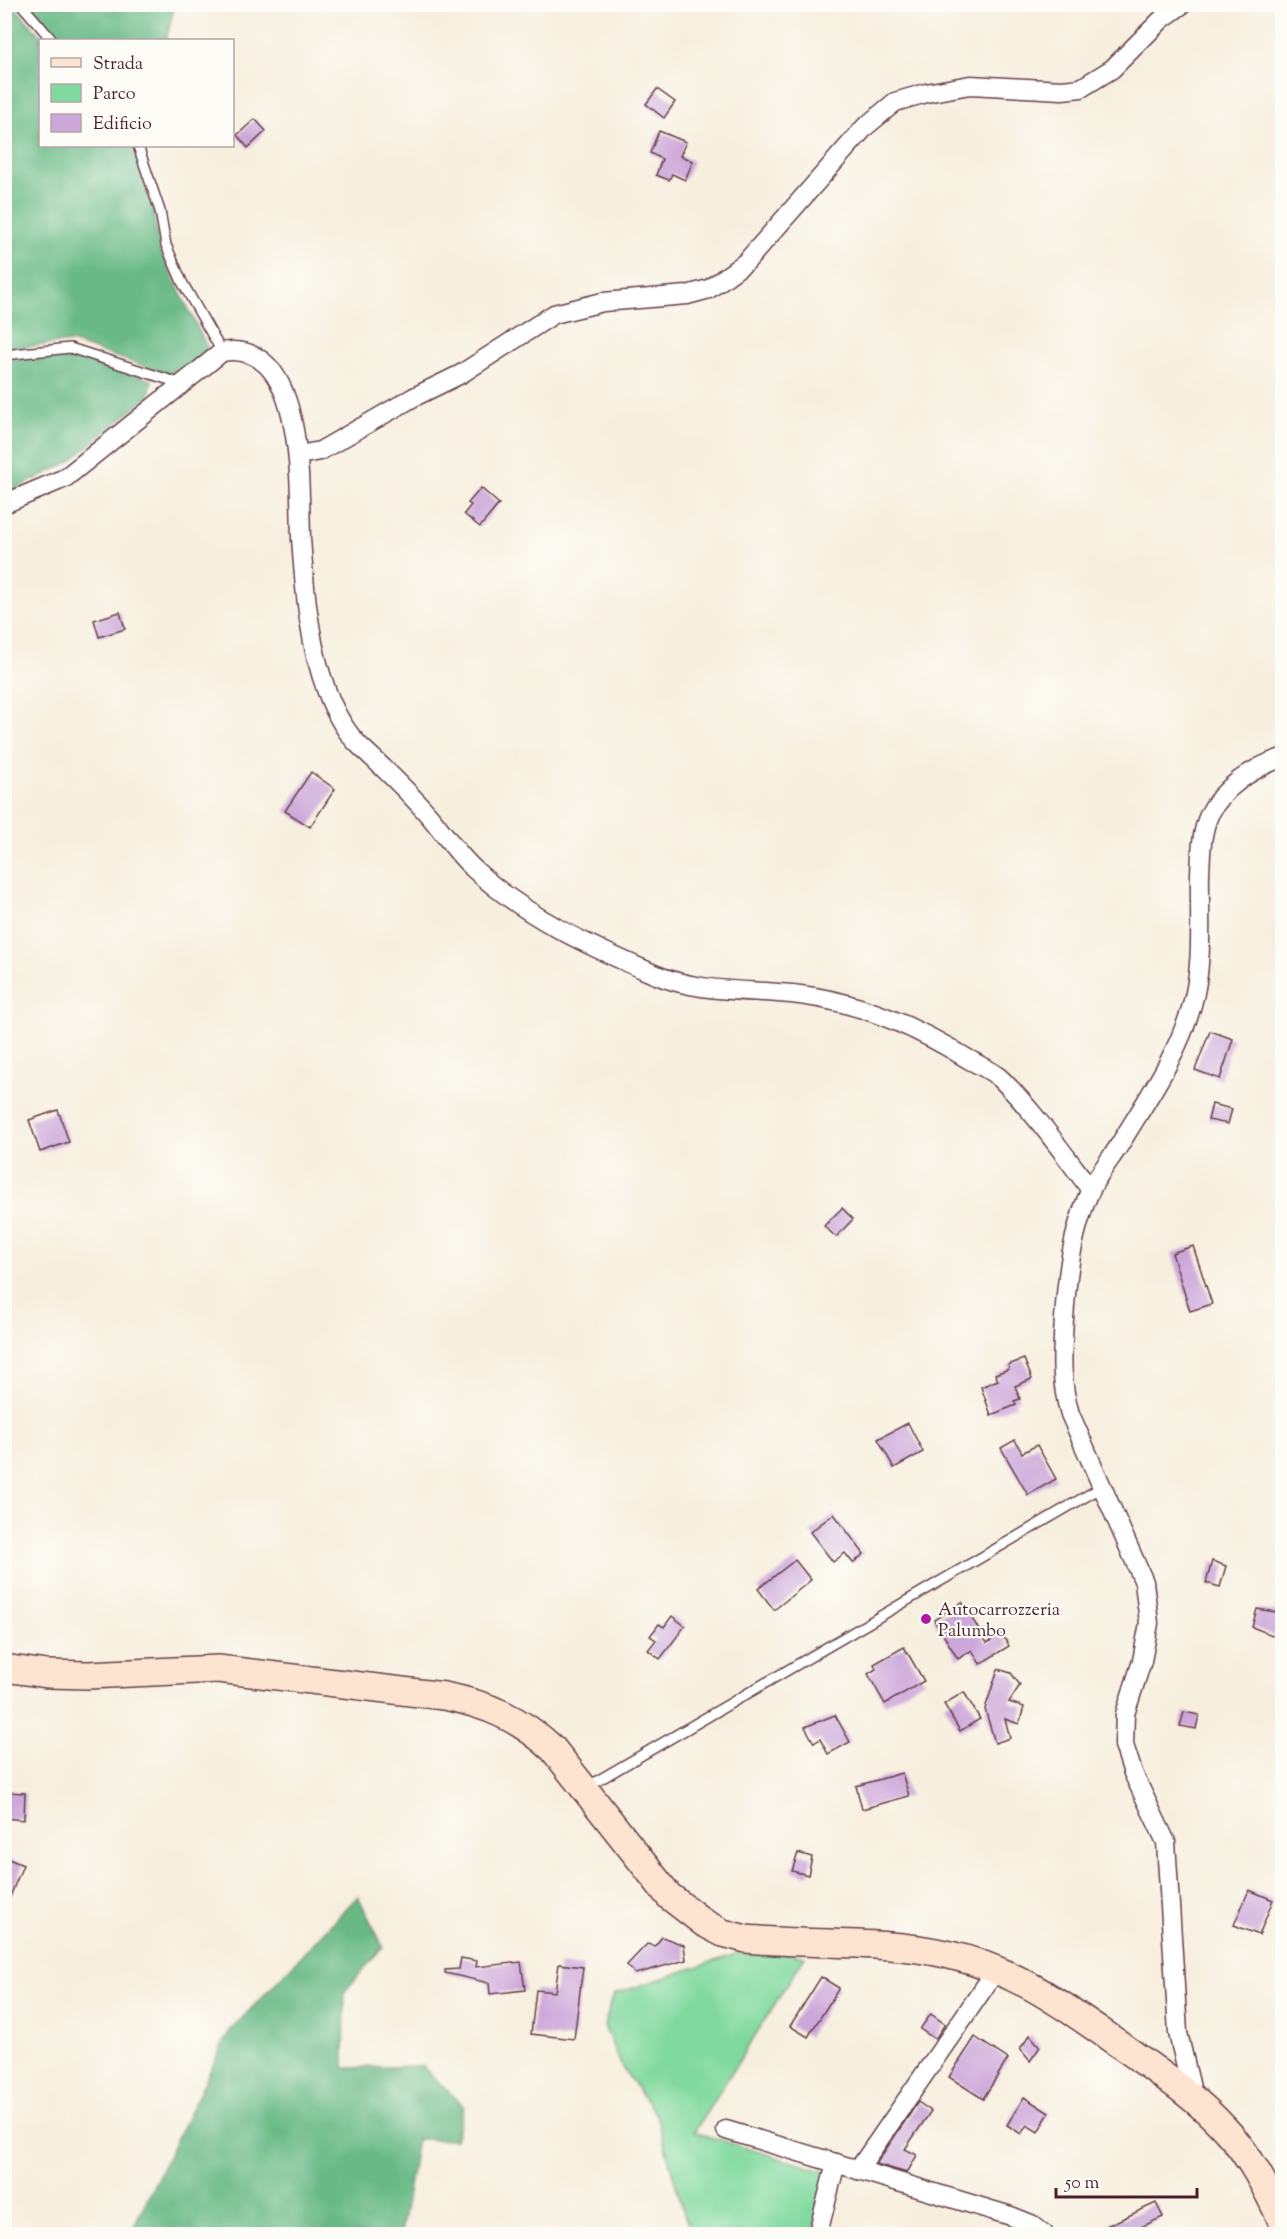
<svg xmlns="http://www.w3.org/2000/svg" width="1287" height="2239" viewBox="0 0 1287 2239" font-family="'Sorts Mill Goudy',serif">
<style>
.green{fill:#80d99e;stroke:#657c64;stroke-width:1.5}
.forest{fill:#68b985;stroke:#596c58;stroke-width:1.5}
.building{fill:#cca7d9}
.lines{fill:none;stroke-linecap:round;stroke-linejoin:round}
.lane-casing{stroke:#643e46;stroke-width:12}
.street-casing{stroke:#643e46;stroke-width:21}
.secondary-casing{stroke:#643e46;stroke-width:30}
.lane{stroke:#fff;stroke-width:9}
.street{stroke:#fff;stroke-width:18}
.secondary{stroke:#fde4d0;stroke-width:27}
.poi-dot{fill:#b5179e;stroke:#fdfcf7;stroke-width:2}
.labels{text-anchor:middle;stroke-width:4.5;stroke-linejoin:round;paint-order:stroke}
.poi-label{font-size:18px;fill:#4a1f2b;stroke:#fdfcf7;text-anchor:start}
</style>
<rect width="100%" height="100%" fill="#fdfcf7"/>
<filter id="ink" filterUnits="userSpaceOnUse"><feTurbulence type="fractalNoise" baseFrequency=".0167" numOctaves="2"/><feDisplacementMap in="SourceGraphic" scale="12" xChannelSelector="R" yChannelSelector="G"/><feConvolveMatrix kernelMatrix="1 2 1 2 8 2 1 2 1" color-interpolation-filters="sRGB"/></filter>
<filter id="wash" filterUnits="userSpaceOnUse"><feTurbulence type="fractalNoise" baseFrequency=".008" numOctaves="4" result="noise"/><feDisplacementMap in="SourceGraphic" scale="24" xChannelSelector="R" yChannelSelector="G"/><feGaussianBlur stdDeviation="1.35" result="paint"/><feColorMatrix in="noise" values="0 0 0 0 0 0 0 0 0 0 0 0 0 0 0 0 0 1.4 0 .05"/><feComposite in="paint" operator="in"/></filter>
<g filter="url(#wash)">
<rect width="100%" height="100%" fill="#f7efde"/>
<polygon class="green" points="751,1949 805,1956 694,2132 829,2173 813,2234 693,2234 685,2217 656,2114 623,2069 604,2026 614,1994"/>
<g class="forest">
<polygon points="4,5 13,5 44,40 40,40 40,146 131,146 153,208 159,249 208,349 175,376 71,342 5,349"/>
<polygon points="31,5 175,5 166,40 62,40"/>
<polygon points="70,354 152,380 149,396 69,462 5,494 5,360"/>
<polygon points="358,1896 383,1947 345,1991 344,2068 422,2066 464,2106 455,2140 417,2139 401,2234 130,2234 229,2032"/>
</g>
<g id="blocks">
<g class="building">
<polygon points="657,89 675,102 664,118 646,104"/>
<polygon points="255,119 266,131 248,148 237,135"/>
<polygon points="659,131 686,142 680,156 693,161 685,180 672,174 669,180 656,175 662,159 650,153"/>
<polygon points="481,488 499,504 480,527 464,514 471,505 468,503"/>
<polygon points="120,612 125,629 99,637 94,620"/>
<polygon points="311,772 335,789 310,827 285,811"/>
<polygon points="1210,1031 1233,1039 1220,1079 1195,1070"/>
<polygon points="1212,1104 1232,1109 1228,1124 1208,1120"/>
<polygon points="58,1110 69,1142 40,1152 29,1120"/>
<polygon points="842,1208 853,1219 836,1237 824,1226"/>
<polygon points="1193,1246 1212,1304 1190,1311 1172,1253"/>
<polygon points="1024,1359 1032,1379 1015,1386 1020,1399 1014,1401 1016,1405 991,1415 981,1387 998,1380 995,1374 1009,1369 1008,1365"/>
<polygon points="908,1423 923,1452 894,1468 878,1439"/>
<polygon points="1015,1440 1022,1453 1037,1445 1056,1479 1028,1495 1001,1448"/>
<polygon points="834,1514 864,1554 853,1563 845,1553 833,1562 810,1532"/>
<polygon points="795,1560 811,1580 774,1610 758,1589"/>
<polygon points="1212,1561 1226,1566 1220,1587 1206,1583"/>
<polygon points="962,1602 987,1643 1002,1634 1009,1646 980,1664 972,1650 958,1659 934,1620"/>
<polygon points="1257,1609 1282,1613 1282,1639 1252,1627"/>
<polygon points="672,1616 685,1626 660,1659 648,1650 656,1640 650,1636 659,1624 664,1627"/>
<polygon points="904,1647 924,1681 885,1704 868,1674 876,1669 874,1664"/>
<polygon points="998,1669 1011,1673 1020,1685 1009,1702 1024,1707 1019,1724 1005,1719 1010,1738 995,1743 985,1709"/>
<polygon points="964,1692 980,1719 960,1731 944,1704"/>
<polygon points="1184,1712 1199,1715 1196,1729 1180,1726"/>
<polygon points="835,1715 850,1742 828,1754 820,1739 814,1743 805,1727"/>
<polygon points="902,1773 909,1796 862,1809 856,1786"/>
<polygon points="4,1792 25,1793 24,1820 4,1818"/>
<polygon points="798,1853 812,1857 808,1875 792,1871"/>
<polygon points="4,1857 23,1865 5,1909 4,1909"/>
<polygon points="1249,1890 1273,1900 1259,1935 1234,1925"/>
<polygon points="662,1937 684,1945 686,1960 635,1974 627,1965 647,1944 655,1946"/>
<polygon points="461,1958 477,1961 476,1967 521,1962 525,1990 490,1994 489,1983 445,1973 445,1970 459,1969"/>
<polygon points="559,1964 583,1967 574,2039 531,2034 536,1990 555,1992"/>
<polygon points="821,1977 839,1988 808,2037 790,2026"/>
<polygon points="931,2014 945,2024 935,2039 920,2029"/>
<polygon points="1030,2035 1040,2047 1030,2061 1020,2049"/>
<polygon points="975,2037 1008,2059 983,2099 949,2077"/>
<polygon points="1024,2097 1049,2113 1038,2132 1027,2125 1021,2134 1007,2125"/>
<polygon points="918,2102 931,2111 905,2149 917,2155 907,2173 876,2164"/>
<polygon points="1156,2203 1163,2217 1124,2235 1087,2235"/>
</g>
</g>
</g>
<g filter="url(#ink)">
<use href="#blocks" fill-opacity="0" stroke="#643e46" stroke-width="1.5"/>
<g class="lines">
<defs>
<g id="lane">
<polyline points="21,4 52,40"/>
<polyline points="138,146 160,211 166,245 182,282 222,352"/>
<polyline points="4,355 70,348 182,384"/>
<polyline points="587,1787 1102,1487"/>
</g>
<g id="street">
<polyline points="299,455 320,451 414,397 461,374 554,314 603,302 687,295 709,289 746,262 865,127 895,102 926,93 970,85 1062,90 1081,88 1112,69 1162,19 1183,4"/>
<path d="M4 504 65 478 222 352C306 338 299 487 301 538 303 567 305 597 310 625 316 665 331 719 361 747 386 770 410 793 432 819 446 836 458 855 475 870 526 917 591 947 654 974 700 994 752 989 800 995 859 1002 918 1028 968 1059 979 1065 993 1071 1002 1080 1035 1113 1063 1153 1091 1190"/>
<path d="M1193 2096 1178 2033 1166 1842 1133 1773 1124 1745 1125 1714 1142 1661 1149 1623 1144 1582 1070 1414C1060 1382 1062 1353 1064 1319 1067 1275 1072 1232 1090 1191 1097 1176 1108 1162 1117 1149 1145 1102 1177 1058 1192 1005 1204 964 1199 915 1200 873 1201 854 1201 833 1209 815 1222 788 1254 767 1282 758"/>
<polyline points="726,2130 1011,2216 1031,2224 1044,2234"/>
<polyline points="858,2170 997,1969"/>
<polyline points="818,2233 836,2163"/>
</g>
<path id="secondary" d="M4 1668 47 1674 88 1675 218 1669 444 1696C487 1704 521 1719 553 1749L669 1896 704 1923 723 1933 746 1939C811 1945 883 1940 946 1954 1018 1970 1067 2008 1126 2049 1161 2074 1196 2097 1225 2129 1250 2155 1267 2189 1282 2221"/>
</defs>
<use href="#lane" class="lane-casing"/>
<use href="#street" class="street-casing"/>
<use href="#secondary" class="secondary-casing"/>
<use href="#lane" class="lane"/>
<use href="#street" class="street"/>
<use href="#secondary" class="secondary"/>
</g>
</g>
<circle class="poi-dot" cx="926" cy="1619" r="6"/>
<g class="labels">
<g class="poi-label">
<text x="938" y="1615">Autocarrozzeria<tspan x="938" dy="21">Palumbo</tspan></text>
</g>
</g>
<rect width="1287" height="2239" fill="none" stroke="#fdfcf7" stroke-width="24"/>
<rect x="39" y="39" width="195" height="108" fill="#fdfcf7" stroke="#b5a4a5" stroke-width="1.5"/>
<rect x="51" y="58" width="30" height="9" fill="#fde4d0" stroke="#b5a4a5" stroke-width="1.5"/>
<text x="93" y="69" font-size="18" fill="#4a1f2b">Strada</text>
<rect x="51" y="84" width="30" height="18" fill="#80d99e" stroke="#b5a4a5" stroke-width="1.5"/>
<text x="93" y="99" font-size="18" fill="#4a1f2b">Parco</text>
<rect x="51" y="114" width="30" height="18" fill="#cca7d9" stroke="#b5a4a5" stroke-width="1.5"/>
<text x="93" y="129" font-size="18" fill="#4a1f2b">Edificio</text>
<path d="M1056 2188v9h141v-9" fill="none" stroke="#4a1f2b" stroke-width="3"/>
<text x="1065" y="2188" font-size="18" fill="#4a1f2b" stroke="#fdfcf7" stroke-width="4.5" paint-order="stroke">50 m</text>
</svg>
